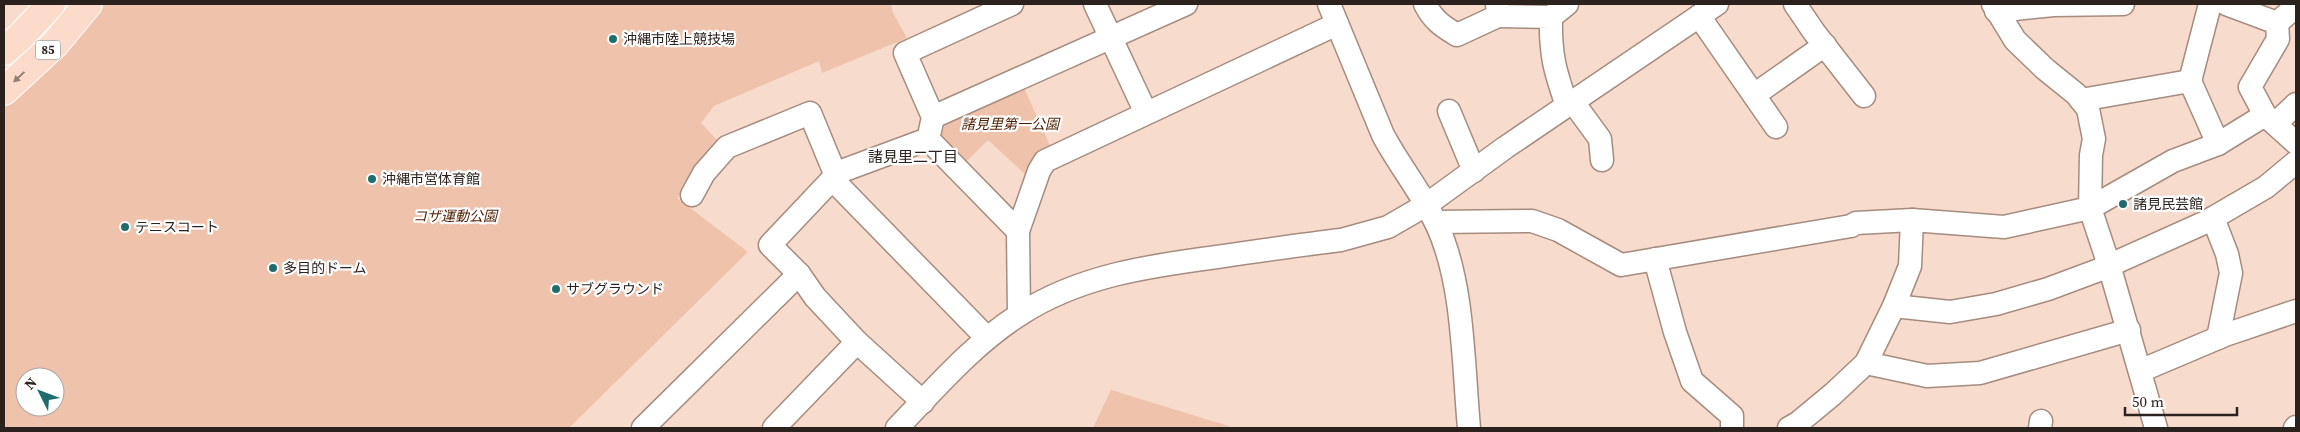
<svg xmlns="http://www.w3.org/2000/svg" width="2300" height="432" viewBox="0 0 2300 432" font-family="'Source Serif 4','Noto Sans JP',serif">
<style>
.green{fill:#efc2ab;fill-rule:evenodd}
.lines{fill:none;stroke-linecap:round;stroke-linejoin:round}
.minor-casing{stroke:#a58c7f;stroke-width:25}
.major-casing{stroke:#fff;stroke-width:30}
.minor{stroke:#fff;stroke-width:22}
.major{stroke:#fddbcb;stroke-width:28}
.oneway{fill:#947e74}
.poi-dot{fill:#206c6c;stroke:#fff;stroke-width:2}
.labels{text-anchor:middle;stroke-width:4.5;stroke-linejoin:round;paint-order:stroke}
.shield{fill:#fff;stroke:#6b6461;stroke-width:1}
.shield-label{font-size:12px;font-weight:bold;fill:#2c221d}
.poi-label{font-size:14px;fill:#2c221d;stroke:#fff;text-anchor:start}
.park-label{font-size:14px;font-style:italic;fill:#4e1d00;stroke:#fff}
.neighbourhood-label{font-size:15px;fill:#2c221d;stroke:#fff}
</style>
<rect width="100%" height="100%" fill="#f7dbcd"/>
<g class="green">
<path d="M103 4H891L893 13 907 38 822 73 819 61 714 106 701 123 719 142 677 198 748 252 569 428H4V103L63 47ZM25 377H55V407H25Z"/>
<polygon points="1024,88 1052,150 1028,177 988,140 963,165 939,141 945,125"/>
<polygon points="1111,390 1235,428 1093,428"/>
</g>
<g class="lines">
<defs>
<g id="minor">
<polyline points="1095,4 1146,113"/>
<path d="M1329 4 1383 135C1399 165 1421 192 1436 223 1464 281 1463 364 1469 428"/>
<path d="M1425 4C1433 20 1442 26 1457 35L1498 16"/>
<path d="M1497 4 1498 16 1551 17C1550 55 1555 71 1567 106"/>
<polyline points="1795,4 1814,32 1864,96"/>
<polyline points="1993,4 2015,40 2045,69 2076,94 2088,109 2094,139 2091,155 2090,208 2109,265 2156,428"/>
<polyline points="2226,4 2277,23 2278,39 2250,87 2265,115 2296,143"/>
<polyline points="1996,11 2053,5 2123,4"/>
<polyline points="1699,16 1776,127"/>
<polyline points="1551,17 1567,4"/>
<polyline points="2277,23 2293,9"/>
<polyline points="2190,81 2210,4"/>
<polyline points="1754,95 1825,45"/>
<polyline points="2081,100 2190,81 2218,144"/>
<polyline points="1573,102 1600,139 1602,160"/>
<polyline points="1449,111 1474,171"/>
<polyline points="933,117 1186,4"/>
<polyline points="2275,124 2296,104"/>
<polyline points="930,131 933,117 905,53 1012,4"/>
<polyline points="928,139 1018,231"/>
<polyline points="833,180 987,338"/>
<polyline points="692,195 704,173 727,147 810,113 836,176"/>
<polyline points="2213,218 2227,254 2231,273 2218,338"/>
<polyline points="1436,222 1532,221 1558,230 1621,265 1851,226 1856,223 1912,220 2004,227 2090,208 2173,161 2218,144 2265,115"/>
<polyline points="1655,259 1675,332 1692,381 1732,416 1732,428"/>
<polyline points="1894,306 1950,312 1996,304 2048,289 2099,270 2206,222 2266,187 2296,162"/>
<polyline points="1019,315 1018,231 1039,171 1045,161 1337,24"/>
<polyline points="1866,363 1927,376 1980,373 2129,330"/>
<polyline points="2140,371 2225,335 2296,311"/>
<polyline points="923,402 857,342 815,297 799,274 770,245 839,172 928,139"/>
<polyline points="643,428 799,274"/>
<polyline points="774,428 857,342"/>
<path d="M897 428C935 389 972 345 1019 315 1078 276 1148 266 1217 257 1258 251 1299 245 1341 240L1388 227 1426 205 1506 147 1717 4"/>
<polyline points="1789,428 1798,423 1833,394 1866,363 1894,306 1910,266 1912,220"/>
<polyline points="2040,428 2041,421"/>
<polyline points="2295,428 2296,427"/>
</g>
<g id="major">
<polyline points="4,51 21,36 51,4"/>
<polyline points="4,91 55,44 88,4"/>
</g>
</defs>
<use href="#minor" class="minor-casing"/>
<use href="#major" class="major-casing"/>
<use href="#minor" class="minor"/>
<use href="#major" class="major"/>
</g>
<defs><path id="oneway-solid" d="M-6-.8H1V-3.2L6.5 0L1 3.2V.8H-6Z" transform="scale(1.25)"/></defs>
<use class="oneway" href="#oneway-solid" transform="translate(19 77) rotate(137)"/>
<g class="poi-dot">
<circle cx="613" cy="39" r="5"/>
<circle cx="372" cy="179" r="5"/>
<circle cx="2123" cy="204" r="5"/>
<circle cx="125" cy="227" r="5"/>
<circle cx="273" cy="268" r="5"/>
<circle cx="556" cy="289" r="5"/>
</g>
<g class="labels">
<rect class="shield" x="35.5" y="40.5" width="25" height="19" rx="4"/>
<g class="shield-label">
<text x="48" y="54">85</text>
</g>
<g class="poi-label">
<text x="623" y="44">沖縄市陸上競技場</text>
<text x="382" y="184">沖縄市営体育館</text>
<text x="2133" y="209">諸見民芸館</text>
<text x="135" y="232">テニスコート</text>
<text x="283" y="273">多目的ドーム</text>
<text x="566" y="294">サブグラウンド</text>
</g>
<g class="park-label">
<text x="1010" y="129">諸見里第一公園</text>
<text x="455" y="221">コザ運動公園</text>
</g>
<g class="neighbourhood-label">
<text x="913" y="162">諸見里二丁目</text>
</g>
</g>
<rect width="2300" height="432" fill="none" stroke="#2c221d" stroke-width="10"/>
<g transform="translate(40 392) rotate(312)"><circle r="24" fill="#ffffff" stroke="#aba7a5"/>
<path d="M0-4L9 19L0 12L-9 19Z" fill="#206c6c"/>
<text y="-8" font-size="14" font-weight="bold" text-anchor="middle" fill="#2c221d">N</text>
</g>
<path d="M2125 407v8h112v-8" fill="none" stroke="#2c221d" stroke-width="2.5"/>
<text x="2132" y="407" font-size="15" fill="#2c221d" stroke="#ffffff" stroke-width="4" paint-order="stroke">50 m</text>
</svg>
